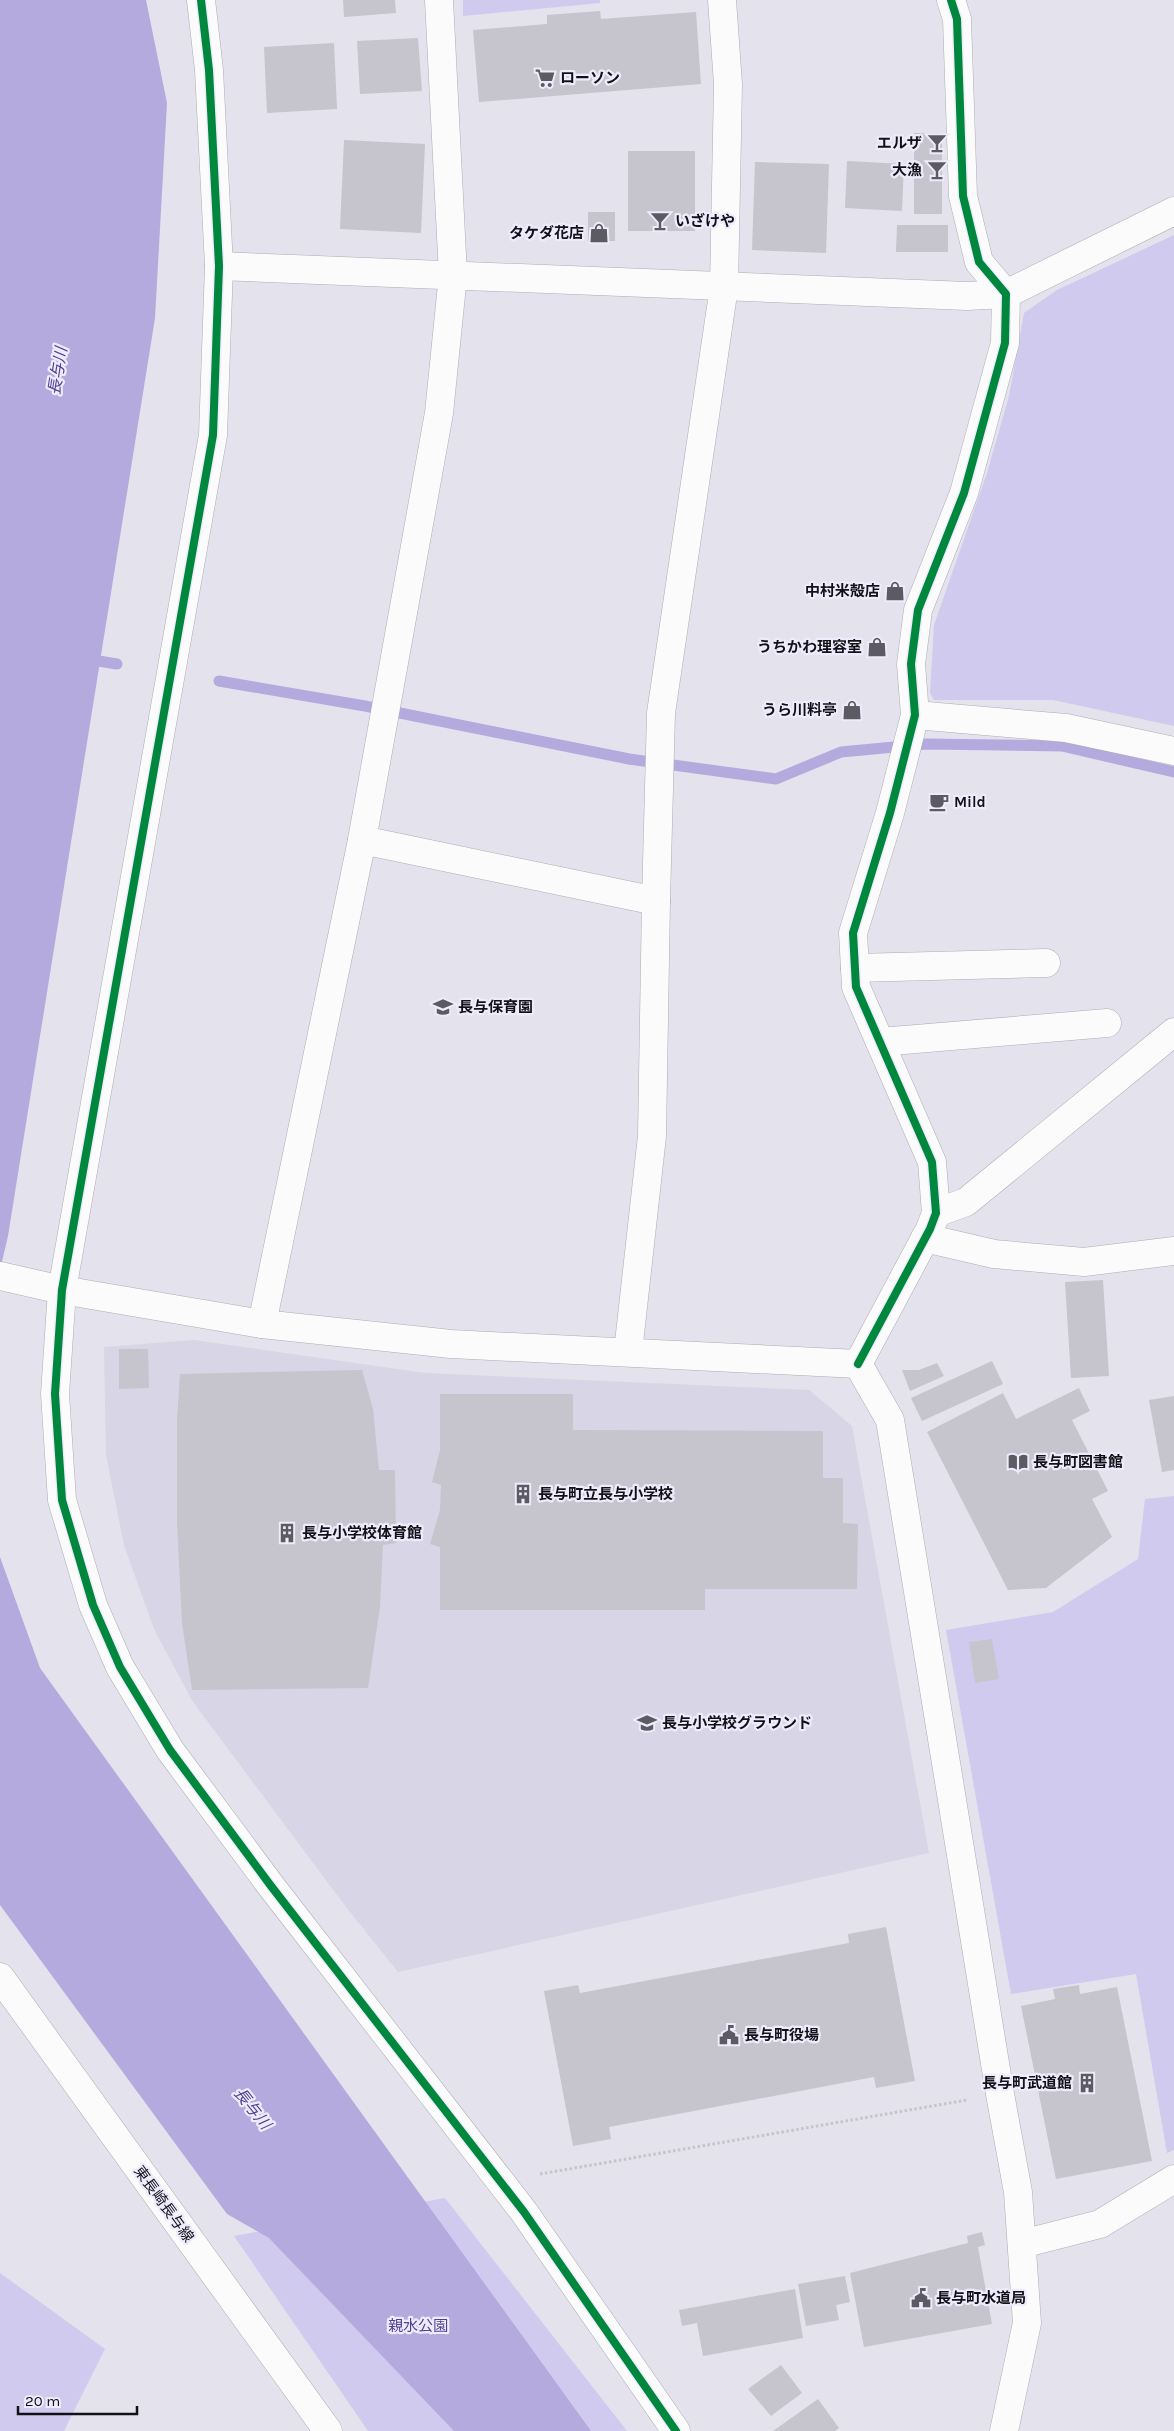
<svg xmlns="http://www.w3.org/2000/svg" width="1174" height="2431" viewBox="0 0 1174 2431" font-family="Karla,'Noto Sans JP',sans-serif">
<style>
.built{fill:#d8d5e6}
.green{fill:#d0caee}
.water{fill:#b4aade}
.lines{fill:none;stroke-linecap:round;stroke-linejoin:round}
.stream{stroke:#b4aade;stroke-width:11}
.building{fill:#c6c4cc}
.minor-casing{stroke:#aeacb3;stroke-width:29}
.major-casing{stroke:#aeacb3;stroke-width:29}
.path{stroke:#c5c5c8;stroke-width:3;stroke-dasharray:2.5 2.5;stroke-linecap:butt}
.minor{stroke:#fbfbfc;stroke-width:28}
.major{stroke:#fbfbfc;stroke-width:28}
.cycleway-casing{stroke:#eeecfc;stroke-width:11}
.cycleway{stroke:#00873e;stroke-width:8}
.labels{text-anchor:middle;stroke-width:4.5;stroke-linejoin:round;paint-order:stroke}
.poi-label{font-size:15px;font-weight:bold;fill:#121117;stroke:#eeecfc;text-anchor:start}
.street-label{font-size:15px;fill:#121117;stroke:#eeecfc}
.park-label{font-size:15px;fill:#553f93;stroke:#eeecfc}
.water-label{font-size:16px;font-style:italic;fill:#533d91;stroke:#eeecfc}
</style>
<rect width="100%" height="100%" fill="#e4e2ec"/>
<polygon class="built" points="194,1340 425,1373 809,1390 852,1426 929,1853 398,1972 346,1907 193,1702 154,1629 124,1545 106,1455 104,1347"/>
<g class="green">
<polygon points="463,0 600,0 600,3 463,16"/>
<polygon points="1174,235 1174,726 1053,700 934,700 930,693 934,625 987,473 1009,396 1024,313 1057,290"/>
<polygon points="1174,1496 1174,2150 1167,2153 1136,1974 1011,1994 946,1630 1053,1612 1138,1559 1145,1499"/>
<polygon points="445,2198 627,2431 368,2431 234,2236"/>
<polygon points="0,2273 105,2349 64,2431 0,2431"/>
</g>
<g class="water">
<polygon points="0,0 146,0 167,103 155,318 8,1236 0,1270"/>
<polygon points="0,1557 40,1668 591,2431 454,2431 269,2238 227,2214 0,1905"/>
</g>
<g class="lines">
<g class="stream">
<polyline points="86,659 117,664"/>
<polyline points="219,681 365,706 629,759 776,779 841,752 926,744 1062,746 1174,772"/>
</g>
</g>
<g class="building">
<polygon points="343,0 395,0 396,13 344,17"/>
<polygon points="600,11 601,19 696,12 701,84 479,102 473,30 547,24 547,15"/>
<polygon points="418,38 422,91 360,94 357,41"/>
<polygon points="334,43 337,109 267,113 264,47"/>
<rect x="914" y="133" width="28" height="81"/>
<polygon points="344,140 425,144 421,233 340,229"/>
<rect x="628" y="151" width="67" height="80"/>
<polygon points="847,161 904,164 902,211 845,208"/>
<polygon points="755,162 829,164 826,253 752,250"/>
<rect x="588" y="212" width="27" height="29"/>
<polygon points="897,225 948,225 948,252 896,252"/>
<polygon points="1103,1280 1109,1376 1071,1378 1065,1282"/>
<polygon points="119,1349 148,1349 149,1388 119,1389"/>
<polygon points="992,1361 1003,1384 922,1421 911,1398"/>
<polygon points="937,1363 944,1376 910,1391 902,1370 919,1370"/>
<polygon points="362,1370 373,1409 379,1470 395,1470 396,1543 383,1545 380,1607 368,1688 192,1690 182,1623 177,1523 177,1421 180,1374"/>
<polygon points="1079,1388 1090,1411 1072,1420 1108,1491 1092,1499 1112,1537 1046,1588 1008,1590 927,1432 1003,1393 1016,1419"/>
<polygon points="440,1394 573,1394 573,1430 823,1431 823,1478 843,1478 843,1523 858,1524 857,1589 705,1589 705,1610 440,1610 440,1547 430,1544 440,1510 441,1485 432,1482 440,1450"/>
<polygon points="1174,1396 1174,1470 1162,1472 1149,1400"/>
<polygon points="992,1639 999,1679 975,1683 969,1642"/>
<polygon points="886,1927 915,2081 876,2088 874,2077 609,2127 611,2139 573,2146 544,1991 578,1985 580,1993 849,1943 848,1934"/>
<polygon points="1079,1985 1080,1994 1117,1987 1152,2161 1056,2179 1021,2006 1055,1999 1053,1989"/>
<polygon points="982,2232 985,2245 978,2247 992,2324 864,2347 850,2273 968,2243 967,2236"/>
<polygon points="845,2276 850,2302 836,2305 839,2320 806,2326 798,2284"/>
<polygon points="795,2289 803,2338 703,2356 697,2323 682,2326 679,2310"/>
<polygon points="781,2365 802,2393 771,2416 748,2389"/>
<polygon points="818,2399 839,2428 835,2431 773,2431"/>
</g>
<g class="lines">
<defs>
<g id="minor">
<polyline points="201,0 209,70 219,266 213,435 62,1290 55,1394 62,1500 93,1605 120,1667 170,1750 271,1886 524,2212 676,2431"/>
<polyline points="219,266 967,296 1006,294 1174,211"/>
<polyline points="915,715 1066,728 1174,751"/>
<polyline points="362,840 656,901 661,713 724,287 728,84 722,0"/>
<polyline points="855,968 1046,963"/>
<polyline points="880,1042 1107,1023"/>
<polyline points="936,1213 966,1202 1174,1032"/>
<polyline points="925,1238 994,1254 1084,1262 1174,1251"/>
<polyline points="0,1276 62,1290 262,1324 451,1344 858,1364"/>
<polyline points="262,1324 362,840 439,413 453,275 439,0"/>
<polyline points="628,1352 652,1136 656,901"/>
<polyline points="858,1364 930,1229 936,1213 932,1162 856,987 853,933 890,813 915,715 911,664 918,610 964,493 1005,343 1006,294 979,262 963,196 957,19 951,0"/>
<polyline points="858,1364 890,1420 1000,2094 1018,2192 1027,2323 1004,2431"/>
<polyline points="1022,2244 1100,2224 1174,2179"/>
</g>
<polyline id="major" points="0,1977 328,2431"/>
</defs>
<use href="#minor" class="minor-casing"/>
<use href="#major" class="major-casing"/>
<polyline class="path" points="540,2174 967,2100"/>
<use href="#minor" class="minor"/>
<use href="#major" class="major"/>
<defs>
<g id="cycleway">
<polyline points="201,0 209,70 219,266 213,435 62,1290 55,1394 62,1500 93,1605 120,1667 170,1750 271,1886 524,2212 676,2431"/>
<polyline points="858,1364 930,1229 936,1213 932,1162 856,987 853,933 890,813 915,715 911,664 918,610 964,493 1005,343 1006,294 979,262 963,196 957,19 951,0"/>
</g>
</defs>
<use href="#cycleway" class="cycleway-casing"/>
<use href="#cycleway" class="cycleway"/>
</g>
<defs>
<symbol id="supermarket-bare" viewBox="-9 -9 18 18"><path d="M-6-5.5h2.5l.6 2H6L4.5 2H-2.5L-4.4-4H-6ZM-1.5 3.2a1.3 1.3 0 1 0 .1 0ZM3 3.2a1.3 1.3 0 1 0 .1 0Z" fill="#5c5a62" stroke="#eeecfc" stroke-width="2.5" paint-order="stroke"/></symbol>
<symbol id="bar-bare" viewBox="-9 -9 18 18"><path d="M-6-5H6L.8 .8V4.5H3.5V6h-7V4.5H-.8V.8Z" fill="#5c5a62" stroke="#eeecfc" stroke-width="2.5" paint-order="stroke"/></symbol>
<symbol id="shop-bare" viewBox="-9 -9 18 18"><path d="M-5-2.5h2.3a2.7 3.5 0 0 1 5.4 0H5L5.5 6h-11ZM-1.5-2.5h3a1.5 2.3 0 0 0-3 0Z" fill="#5c5a62" stroke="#eeecfc" stroke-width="2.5" paint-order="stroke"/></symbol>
<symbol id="cafe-bare" viewBox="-9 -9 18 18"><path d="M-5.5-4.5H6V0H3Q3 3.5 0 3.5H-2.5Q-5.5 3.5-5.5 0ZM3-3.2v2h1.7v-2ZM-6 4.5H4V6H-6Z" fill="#5c5a62" stroke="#eeecfc" stroke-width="2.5" paint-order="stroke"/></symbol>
<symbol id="school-bare" viewBox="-9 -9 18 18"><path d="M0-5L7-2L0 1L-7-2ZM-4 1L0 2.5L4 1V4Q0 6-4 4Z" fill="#5c5a62" stroke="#eeecfc" stroke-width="2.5" paint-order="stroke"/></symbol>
<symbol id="library-bare" viewBox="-9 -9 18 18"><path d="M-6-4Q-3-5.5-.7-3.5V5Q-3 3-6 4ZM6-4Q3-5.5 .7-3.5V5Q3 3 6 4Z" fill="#5c5a62" stroke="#eeecfc" stroke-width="2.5" paint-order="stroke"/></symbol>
<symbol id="building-bare" viewBox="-9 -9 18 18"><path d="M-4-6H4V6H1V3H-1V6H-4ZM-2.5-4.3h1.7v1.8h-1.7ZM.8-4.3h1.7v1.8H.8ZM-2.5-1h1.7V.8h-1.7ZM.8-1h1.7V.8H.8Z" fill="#5c5a62" stroke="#eeecfc" stroke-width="2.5" paint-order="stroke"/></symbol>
<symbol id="civic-bare" viewBox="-9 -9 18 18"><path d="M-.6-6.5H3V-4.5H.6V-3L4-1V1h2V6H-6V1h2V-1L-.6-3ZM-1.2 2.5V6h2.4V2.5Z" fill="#5c5a62" stroke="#eeecfc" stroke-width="2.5" paint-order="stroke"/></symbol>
</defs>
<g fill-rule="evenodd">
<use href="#supermarket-bare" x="531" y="64" width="28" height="28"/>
<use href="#bar-bare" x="923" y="129" width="28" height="28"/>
<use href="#bar-bare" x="923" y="156" width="28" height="28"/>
<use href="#bar-bare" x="646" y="207" width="28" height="28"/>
<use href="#shop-bare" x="585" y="219" width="28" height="28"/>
<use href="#shop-bare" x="881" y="577" width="28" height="28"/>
<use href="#shop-bare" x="863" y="633" width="28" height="28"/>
<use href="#shop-bare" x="838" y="696" width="28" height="28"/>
<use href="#cafe-bare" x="925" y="788" width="28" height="28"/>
<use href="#school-bare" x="429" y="993" width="28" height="28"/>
<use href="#library-bare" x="1004" y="1448" width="28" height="28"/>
<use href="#building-bare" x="509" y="1480" width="28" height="28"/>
<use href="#building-bare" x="273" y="1519" width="28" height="28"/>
<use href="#school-bare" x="633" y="1709" width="28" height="28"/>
<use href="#civic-bare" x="715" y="2021" width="28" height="28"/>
<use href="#building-bare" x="1073" y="2069" width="28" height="28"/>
<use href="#civic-bare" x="907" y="2284" width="28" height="28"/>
</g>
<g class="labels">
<g class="poi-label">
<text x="560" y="83">ローソン</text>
<text x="922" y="148" text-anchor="end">エルザ</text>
<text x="922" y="175" text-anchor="end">大漁</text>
<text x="675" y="226">いざけや</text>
<text x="584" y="238" text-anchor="end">タケダ花店</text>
<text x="880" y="596" text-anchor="end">中村米殻店</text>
<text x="862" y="652" text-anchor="end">うちかわ理容室</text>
<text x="837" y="715" text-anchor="end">うら川料亭</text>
<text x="954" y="807">Mild</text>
<text x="458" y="1012">長与保育園</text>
<text x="1033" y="1467">長与町図書館</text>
<text x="538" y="1499">長与町立長与小学校</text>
<text x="302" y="1538">長与小学校体育館</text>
<text x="662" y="1728">長与小学校グラウンド</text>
<text x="744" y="2040">長与町役場</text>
<text x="1072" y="2088" text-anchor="end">長与町武道館</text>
<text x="936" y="2303">長与町水道局</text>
</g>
<g class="street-label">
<text transform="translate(164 2204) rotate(54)" y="5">東長崎長与線</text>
</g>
<g class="park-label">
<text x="418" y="2331">親水公園</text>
</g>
<g class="water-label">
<text transform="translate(57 371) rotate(-81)" y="6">長与川</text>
<text transform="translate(253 2108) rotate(51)" y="6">長与川</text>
</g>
</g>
<path d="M18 2406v8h119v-8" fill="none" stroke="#121117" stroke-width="2.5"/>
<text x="25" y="2406" font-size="15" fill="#121117" stroke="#eeecfc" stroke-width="4" paint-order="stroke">20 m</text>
</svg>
